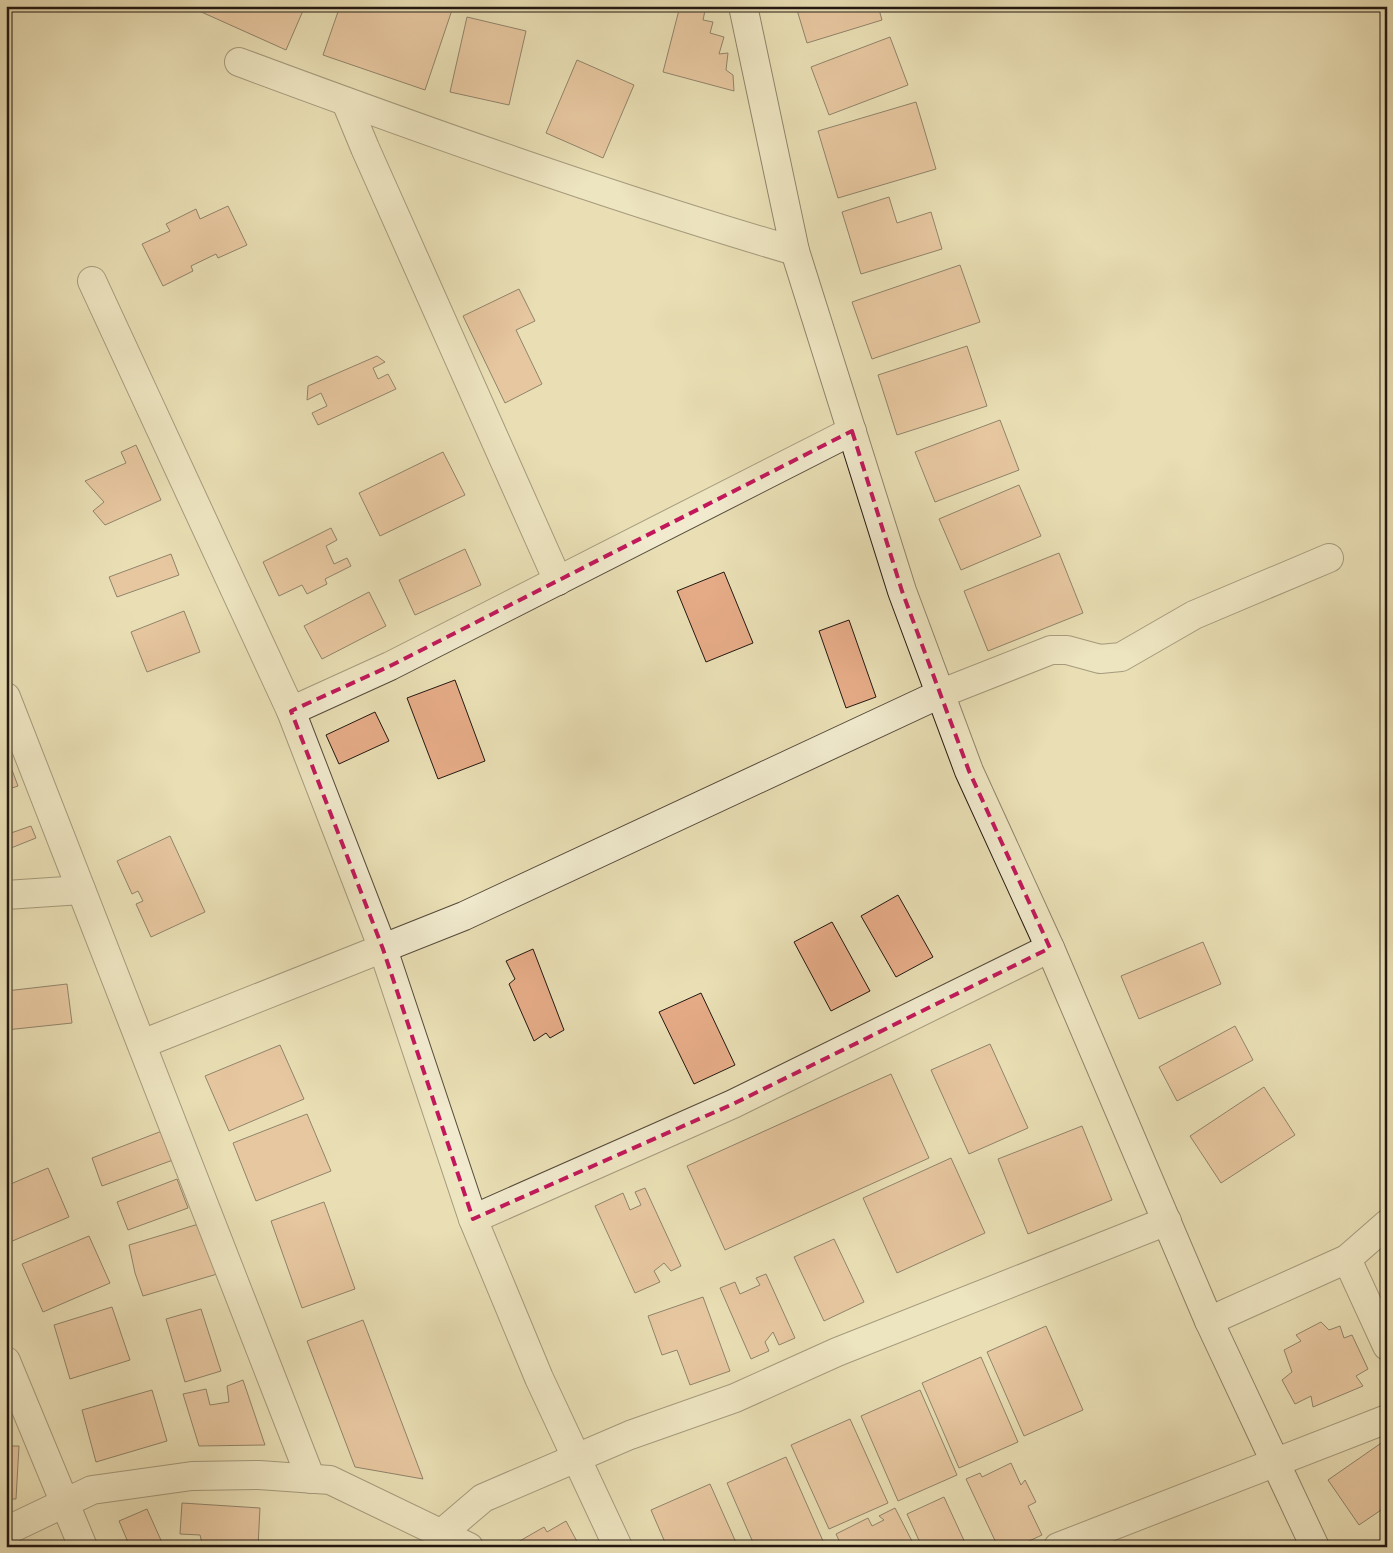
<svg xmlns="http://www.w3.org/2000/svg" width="1393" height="1553" font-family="'EB Garamond',serif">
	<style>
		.building { fill: #e5ab87; stroke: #231811 }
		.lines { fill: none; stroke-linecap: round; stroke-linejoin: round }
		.street-casing { stroke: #544a3a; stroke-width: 30 }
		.secondary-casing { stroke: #231811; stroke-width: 30 }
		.street { stroke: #f1eace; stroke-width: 28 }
		.secondary { stroke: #f1eace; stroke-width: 28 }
		.marked { fill: none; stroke: #c2185b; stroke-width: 4; stroke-dasharray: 10 6; stroke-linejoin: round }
	</style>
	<rect width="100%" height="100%" fill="#e9deb4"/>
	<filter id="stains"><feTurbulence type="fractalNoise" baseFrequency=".004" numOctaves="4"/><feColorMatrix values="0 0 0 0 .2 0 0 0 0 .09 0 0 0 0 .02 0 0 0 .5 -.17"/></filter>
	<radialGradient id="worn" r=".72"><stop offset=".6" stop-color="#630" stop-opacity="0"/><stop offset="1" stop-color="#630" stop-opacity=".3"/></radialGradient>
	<g class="building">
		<polygon points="188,6 305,6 286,50"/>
		<polygon points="340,6 442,6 452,10 425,90 323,55"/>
		<polygon points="680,6 706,6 703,20 713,22 710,33 724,37 719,54 728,53 726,70 733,75 734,91 663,72"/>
		<polygon points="810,6 878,6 882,20 807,43 797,10"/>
		<polygon points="467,17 526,31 509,105 450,92"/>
		<polygon points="890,37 908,85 829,115 811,67"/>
		<polygon points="577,60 634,85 603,158 546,133"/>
		<polygon points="916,102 936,169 838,198 818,131"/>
		<polygon points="889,197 897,223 931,212 942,249 861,274 842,212"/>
		<polygon points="228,206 247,245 218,258 216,254 191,266 193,271 163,286 142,244 170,231 166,224 196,209 200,219"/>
		<polygon points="960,265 980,322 872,359 852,302"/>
		<polygon points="519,289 535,321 516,330 542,384 505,403 463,316"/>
		<polygon points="967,346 987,406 897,435 878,375"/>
		<polygon points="377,356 385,362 373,368 378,379 388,374 396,389 318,425 312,413 327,406 321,393 307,400 308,386"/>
		<polygon points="1000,420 1019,470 935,502 915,452"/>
		<polygon points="136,445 161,500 105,525 93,511 104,502 85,481 126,463 121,452"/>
		<polygon points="443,452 465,495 380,536 359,493"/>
		<polygon points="1019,485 1041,536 961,570 939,519"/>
		<polygon points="331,528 337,540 326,546 334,564 347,558 351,566 325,579 327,584 307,594 302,585 279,596 263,562"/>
		<polygon points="465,549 481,585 415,615 399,580"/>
		<polygon points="1059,553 1083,613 988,651 964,591"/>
		<polygon points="171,554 179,575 117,597 109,577"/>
		<polygon points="724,572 753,643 706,662 677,591"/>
		<polygon points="369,592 386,626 322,659 304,626"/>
		<polygon points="184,611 200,652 147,672 131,632"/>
		<polygon points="849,620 876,697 846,708 819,631"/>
		<polygon points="455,680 485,761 438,779 407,698"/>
		<polygon points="375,712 389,741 339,764 326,735"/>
		<polygon points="12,770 18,786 6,790 6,772"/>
		<polygon points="31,826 36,838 6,850 6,831 8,834"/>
		<polygon points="170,836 205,912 151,937 136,904 143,901 138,891 132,894 117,861"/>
		<polygon points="6,852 12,866 6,868"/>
		<polygon points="898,895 933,957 896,977 861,916"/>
		<polygon points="832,922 870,991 831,1011 794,942"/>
		<polygon points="1203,942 1221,984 1139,1019 1121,976"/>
		<polygon points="533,949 564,1030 550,1038 546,1033 534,1041 509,984 515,979 506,961"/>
		<polygon points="67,984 72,1023 6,1030 6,991"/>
		<polygon points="701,993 735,1065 694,1084 659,1012"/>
		<polygon points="1235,1026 1253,1060 1177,1101 1159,1067"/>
		<polygon points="990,1044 1028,1128 969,1154 931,1070"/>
		<polygon points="280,1045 304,1099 229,1131 205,1076"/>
		<polygon points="891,1074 929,1158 725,1250 687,1166"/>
		<polygon points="1264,1087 1295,1135 1221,1183 1190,1136"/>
		<polygon points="307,1114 331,1171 256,1201 233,1143"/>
		<polygon points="1082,1126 1112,1200 1028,1234 998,1159"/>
		<polygon points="162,1131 173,1160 102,1186 92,1158"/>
		<polygon points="951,1158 985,1233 897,1273 863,1198"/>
		<polygon points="48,1168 69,1217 10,1242 6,1233 6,1186"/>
		<polygon points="177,1179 188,1208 128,1230 117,1202"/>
		<polygon points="645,1188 681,1266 671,1271 664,1263 654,1271 660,1282 635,1293 595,1206 623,1193 630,1210 641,1205 635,1192"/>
		<polygon points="324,1202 355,1289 302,1308 271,1221"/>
		<polygon points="202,1223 224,1272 143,1296 135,1273 129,1245"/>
		<polygon points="89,1236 110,1283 43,1312 22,1264"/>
		<polygon points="834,1239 864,1302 824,1321 794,1257"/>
		<polygon points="766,1274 795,1338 779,1345 773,1332 765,1342 769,1351 751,1359 720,1288 735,1282 740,1294 760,1285 756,1278"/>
		<polygon points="703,1297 730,1371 690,1385 677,1350 662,1355 648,1316"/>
		<polygon points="112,1307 130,1360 70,1379 54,1325"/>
		<polygon points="201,1309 221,1371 185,1382 166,1319"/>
		<polygon points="363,1320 423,1479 355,1467 307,1341"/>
		<polygon points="1321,1322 1329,1330 1340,1326 1344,1338 1352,1335 1368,1369 1356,1376 1363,1386 1313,1407 1311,1396 1295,1404 1282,1380 1292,1372 1284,1350 1301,1341 1296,1335"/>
		<polygon points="1046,1326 1083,1410 1024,1436 987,1352"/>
		<polygon points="981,1357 1018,1442 959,1468 922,1383"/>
		<polygon points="243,1380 265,1445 199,1446 183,1394 206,1389 210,1405 229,1402 227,1386"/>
		<polygon points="152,1390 167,1441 96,1462 82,1410"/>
		<polygon points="920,1390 957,1475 898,1501 861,1416"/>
		<polygon points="850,1419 888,1503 829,1529 791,1445"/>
		<polygon points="1387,1439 1387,1506 1359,1525 1328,1480"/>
		<polygon points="6,1446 19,1446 16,1499 6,1499"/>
		<polygon points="786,1457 823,1541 810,1547 755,1547 727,1483"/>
		<polygon points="1011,1463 1021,1485 1025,1480 1036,1502 1028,1506 1042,1535 1016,1547 998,1547 966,1479 980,1473 982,1477"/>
		<polygon points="710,1484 738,1547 667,1547 651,1510"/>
		<polygon points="944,1497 967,1547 922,1547 907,1514"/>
		<polygon points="182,1503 260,1508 258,1547 203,1547 200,1535 180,1534"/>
		<polygon points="895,1508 915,1547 842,1547 836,1534 868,1518 872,1526 884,1520 879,1516"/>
		<polygon points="147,1509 164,1547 130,1547 119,1521"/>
		<polygon points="566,1521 580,1547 521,1547 518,1542 544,1527 547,1532"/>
	</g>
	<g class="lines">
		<defs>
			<g id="street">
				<path d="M239,62c183,68 368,134 556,189"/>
				<polyline points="346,102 365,148 558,581"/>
				<polyline points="92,281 291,711 383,949 473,1219 539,1378 618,1547"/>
				<polyline points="6,697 311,1479"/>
				<polyline points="291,711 390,666 852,431"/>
				<polyline points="6,895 81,890"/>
				<polyline points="142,1044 464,916 942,693 1051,650 1067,650 1100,659 1121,657 1194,615 1329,558"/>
				<polyline points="473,1219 733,1104 1050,948"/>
				<polyline points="1347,1259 1387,1346"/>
				<polyline points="1209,1321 1347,1259 1387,1224"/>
				<polyline points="6,1361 83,1547"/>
				<polyline points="6,1531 92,1490 192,1476 259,1475 330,1480 469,1547"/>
				<polyline points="442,1533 483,1498 630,1435 735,1398 837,1352 1167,1221"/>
				<polyline points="1058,1547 1387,1419"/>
			</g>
			<polyline id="secondary" points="743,6 795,251 902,591 969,771 1050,948 1209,1321 1315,1547"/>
		</defs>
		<use href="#street" class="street-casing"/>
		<use href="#secondary" class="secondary-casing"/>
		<use href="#street" class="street"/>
		<use href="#secondary" class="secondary"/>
	</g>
	<path d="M0 0H1393V1553H0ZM852,431l50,160 67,180 81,177 -317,156 -260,115 -90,-270 -92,-238 99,-45z" fill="#e9deb4" fill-opacity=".55" fill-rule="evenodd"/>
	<path class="marked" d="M852,431l50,160 67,180 81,177 -317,156 -260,115 -90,-270 -92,-238 99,-45z"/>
	<rect width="1393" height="1553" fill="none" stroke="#e9deb4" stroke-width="25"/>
	<rect x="8" y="8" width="1378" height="1538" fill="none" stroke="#231811" stroke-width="2.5"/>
	<rect x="12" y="12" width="1368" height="1528" fill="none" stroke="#231811"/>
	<rect width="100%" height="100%" filter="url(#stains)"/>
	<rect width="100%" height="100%" fill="url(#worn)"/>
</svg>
